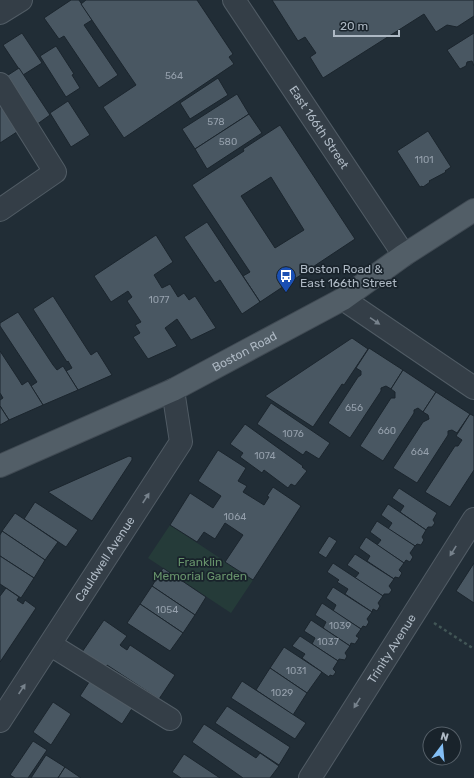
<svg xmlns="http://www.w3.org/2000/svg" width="474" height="778" font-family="Rubik,sans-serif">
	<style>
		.green { fill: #253b39 }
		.building { fill: #495762; stroke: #1b252d; fill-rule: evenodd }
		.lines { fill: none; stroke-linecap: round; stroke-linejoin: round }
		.minor-casing { stroke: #515c65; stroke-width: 24 }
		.major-casing { stroke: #404a53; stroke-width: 24 }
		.path { stroke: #425656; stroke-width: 2.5; stroke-dasharray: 3 3; stroke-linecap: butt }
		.minor { stroke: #343e47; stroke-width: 22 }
		.major { stroke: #525e67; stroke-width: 22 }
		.oneway { fill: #77828c }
		.labels { text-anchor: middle; stroke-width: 3.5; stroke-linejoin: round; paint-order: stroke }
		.number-label { font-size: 10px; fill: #95a0ac }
		.street-label { font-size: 12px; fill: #aeb9c4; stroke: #19232b }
		.poi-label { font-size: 12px; fill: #aeb9c4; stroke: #19232b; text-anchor: start }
		.park-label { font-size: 12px; fill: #67936b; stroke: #19232b }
	</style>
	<rect width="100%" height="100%" fill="#212d36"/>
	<polygon class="green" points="170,525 253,580 231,613 148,558"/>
	<g class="building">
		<polygon points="71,0 79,0 92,20 84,25 118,75 99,88 64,36 59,39 44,18"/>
		<polygon points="86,0 197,0 233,54 229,57 234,64 124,138 103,107 136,85 81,4"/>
		<polygon points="272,0 474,0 474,16 457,27 447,25 436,32 424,14 323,78 310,57 316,53 305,37 298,41"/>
		<polygon points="22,33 42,63 23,75 3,45"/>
		<polygon points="474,33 474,66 472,61 467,62 466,66 460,69 447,50"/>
		<polygon points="56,46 74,74 72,75 80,88 66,97 40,56"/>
		<polygon points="19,68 50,115 36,125 5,77"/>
		<polygon points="218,78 228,95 190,119 180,103"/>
		<polygon points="0,93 23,128 0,143"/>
		<polygon points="237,94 249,114 195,149 182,129"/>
		<polygon points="68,101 90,135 71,147 50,113"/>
		<polygon points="249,114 262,133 207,169 195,149"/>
		<path d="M280,125l75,114 -95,63 -17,-26 7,-4 -58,-87 52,-34 -1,-2zM271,177l33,53 -29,18 -34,-52z"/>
		<polygon points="428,131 451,167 445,171 446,172 429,181 430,182 423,187 422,186 420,187 397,151"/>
		<polygon points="207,222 260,302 242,314 220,280 215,283 184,237"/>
		<polygon points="156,235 173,262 154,275 162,288 170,284 178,297 184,293 189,300 195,296 216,328 191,340 177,319 165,328 177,346 148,359 133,337 140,333 135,325 141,322 127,301 132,297 128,291 111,302 94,276"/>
		<polygon points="53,296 87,349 91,355 97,351 112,375 78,390 66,371 72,368 68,361 67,362 33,309"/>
		<polygon points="18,312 53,365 57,370 63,366 78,390 43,405 31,386 37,382 0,326 0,323"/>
		<polygon points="352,338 368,349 344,385 342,384 313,427 265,396"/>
		<polygon points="369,348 403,370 391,389 386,386 381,388 381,391 350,438 328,423 358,377 361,375 361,371 356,368"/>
		<polygon points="0,351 19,380 22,385 28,381 43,405 9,420 0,406 0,400 3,398 0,393"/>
		<polygon points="403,370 436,392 423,412 418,408 414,410 414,413 383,461 360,446 391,398 395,398 395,392 391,389"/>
		<polygon points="436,392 470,414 457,433 452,430 448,431 448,435 417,483 393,468 423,422 429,419 428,415 423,412"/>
		<polygon points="271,403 330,443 319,459 306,451 303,455 257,424"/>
		<polygon points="0,406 9,420 0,425"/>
		<polygon points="470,414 474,416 474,470 450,507 425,492 455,446 458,446 462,440 456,436"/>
		<polygon points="245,424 303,466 302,467 307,471 295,486 291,484 288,488 264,470 262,473 240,457 243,453 230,444"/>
		<polygon points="218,450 246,468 238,481 247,486 243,492 264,505 269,497 267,496 273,487 301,506 253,580 225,562 243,535 225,523 215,539 204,532 197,542 170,525 190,493 213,508 221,496 198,481"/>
		<polygon points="129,456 132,457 132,460 92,521 48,492"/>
		<polygon points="399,488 437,513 433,520 435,523 432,527 428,527 426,530 400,512 404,506 392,498"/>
		<polygon points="35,502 78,530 66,547 24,519"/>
		<polygon points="388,504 426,530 422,537 424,540 421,545 417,544 415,546 388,529 392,523 381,515"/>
		<polygon points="15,513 58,542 45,560 2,531"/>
		<polygon points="377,521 415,546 410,553 413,557 410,562 406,560 404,563 377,545 381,540 370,532"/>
		<polygon points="2,531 45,560 34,578 0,556 0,535"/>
		<polygon points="329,536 337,541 326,558 318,553"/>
		<polygon points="366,537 404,563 399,570 402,573 399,578 395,577 394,579 367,561 370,556 359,548"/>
		<polygon points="355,554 394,579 389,586 392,590 389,594 384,594 383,596 355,578 359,573 347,565"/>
		<polygon points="0,556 34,578 21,598 0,584"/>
		<polygon points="333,563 383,596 378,603 380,606 377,611 373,609 372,612 345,594 348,589 337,582 339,580 327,572"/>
		<polygon points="474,563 474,603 456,591"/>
		<polygon points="163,568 206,597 195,615 152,586"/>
		<polygon points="152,586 195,615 183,633 140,604"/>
		<polygon points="333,587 372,612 367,619 369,622 366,627 363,626 361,629 333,611 336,605 326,598"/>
		<polygon points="6,588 19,597 17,600 23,604 25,600 36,608 0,662 0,596"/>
		<polygon points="322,603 361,629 356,636 359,638 355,644 351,643 350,646 323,628 326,622 315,615"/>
		<polygon points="140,604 183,633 170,651 127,623"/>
		<polygon points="104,620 127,636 120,645 121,646 127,650 130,645 175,675 159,699 107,665 102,671 80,655"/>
		<polygon points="311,620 350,646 345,653 347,656 345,660 339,659 338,661 312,644 315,638 304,631"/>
		<polygon points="300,636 338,661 333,669 336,672 333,676 330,675 329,677 302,658 305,654 292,646"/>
		<polygon points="284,647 322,672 307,693 270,668"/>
		<polygon points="270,668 307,693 293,715 256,690"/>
		<polygon points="91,679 133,707 122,724 80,696"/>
		<polygon points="242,681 306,723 295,739 231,698"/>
		<polygon points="53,702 71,714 51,745 33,732"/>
		<polygon points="227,706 290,747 279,765 215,723"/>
		<polygon points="204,724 256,758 260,753 279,766 270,778 243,778 192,742"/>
		<polygon points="33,741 47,750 28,778 15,778 10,775"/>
		<polygon points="184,754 220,778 181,778 172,772"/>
		<polygon points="46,755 65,767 58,778 31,778"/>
		<polygon points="65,767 81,778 58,778"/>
	</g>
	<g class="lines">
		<defs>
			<g id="minor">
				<path id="s1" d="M234,0l170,255"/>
				<polyline points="0,13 21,0"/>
				<polyline points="0,84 55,172 0,210"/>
				<polyline points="343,299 474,388"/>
				<polyline points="51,645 170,719"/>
				<path id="s2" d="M0,721l181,-279 -8,-52"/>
				<path id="s3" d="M310,778l164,-259"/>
			</g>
			<g id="major">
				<path id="s4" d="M0,466l173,-76 170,-91 61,-44 70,-45"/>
			</g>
		</defs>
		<use href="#minor" class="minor-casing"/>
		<use href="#major" class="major-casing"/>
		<polyline class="path" points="434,623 474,649"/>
		<use href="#minor" class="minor"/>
		<use href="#major" class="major"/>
	</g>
	<defs><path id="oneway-solid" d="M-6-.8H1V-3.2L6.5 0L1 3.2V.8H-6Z"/></defs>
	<g class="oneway">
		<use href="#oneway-solid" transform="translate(375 321) rotate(34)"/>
		<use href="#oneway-solid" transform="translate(146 498) rotate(-57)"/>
		<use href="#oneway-solid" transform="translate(453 551) rotate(122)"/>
		<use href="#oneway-solid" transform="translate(22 689) rotate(-56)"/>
		<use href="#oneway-solid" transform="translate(357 703) rotate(122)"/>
	</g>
	<defs>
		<symbol id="bus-pin" viewBox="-11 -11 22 30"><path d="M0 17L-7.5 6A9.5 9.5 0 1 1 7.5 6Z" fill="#1a4fb4" stroke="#19232b"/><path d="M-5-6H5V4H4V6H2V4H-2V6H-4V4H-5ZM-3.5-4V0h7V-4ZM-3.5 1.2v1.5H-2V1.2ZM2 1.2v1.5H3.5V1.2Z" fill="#fff"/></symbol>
	</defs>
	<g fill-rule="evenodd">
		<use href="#bus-pin" x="275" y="265" width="22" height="30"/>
	</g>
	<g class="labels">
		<g class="number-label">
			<text x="174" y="79">564</text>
			<text x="216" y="125">578</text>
			<text x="228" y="145">580</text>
			<text x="424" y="163">1101</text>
			<text x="159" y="303">1077</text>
			<text x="354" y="411">656</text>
			<text x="387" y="434">660</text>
			<text x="293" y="437">1076</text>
			<text x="420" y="455">664</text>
			<text x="265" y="459">1074</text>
			<text x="235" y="520">1064</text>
			<text x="167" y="613">1054</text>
			<text x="340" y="629">1039</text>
			<text x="328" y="645">1037</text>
			<text x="296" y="674">1031</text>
			<text x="282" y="696">1029</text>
		</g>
		<g class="street-label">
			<text dy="4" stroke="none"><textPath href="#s1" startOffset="153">East 166th Street</textPath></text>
			<text dy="4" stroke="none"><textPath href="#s4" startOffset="270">Boston Road</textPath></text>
			<text dy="4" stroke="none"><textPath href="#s2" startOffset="193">Cauldwell Avenue</textPath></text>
			<text dy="4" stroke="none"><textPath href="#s3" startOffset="153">Trinity Avenue</textPath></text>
		</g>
		<g class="poi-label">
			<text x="300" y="273">Boston Road &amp;<tspan x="300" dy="14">East 166th Street</tspan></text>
		</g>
		<g class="park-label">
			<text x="200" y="566">Franklin<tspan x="200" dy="14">Memorial Garden</tspan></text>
		</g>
	</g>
	<g transform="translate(442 746) rotate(16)"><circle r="19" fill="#19232b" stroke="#555f68"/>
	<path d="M0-3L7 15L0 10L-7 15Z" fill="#83bef4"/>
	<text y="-6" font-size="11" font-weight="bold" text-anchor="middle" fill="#aeb9c4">N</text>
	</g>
	<path d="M334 30v6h65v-6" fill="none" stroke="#aeb9c4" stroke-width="2"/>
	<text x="340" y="30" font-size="12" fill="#aeb9c4" stroke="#19232b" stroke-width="3" paint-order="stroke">20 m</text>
</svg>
